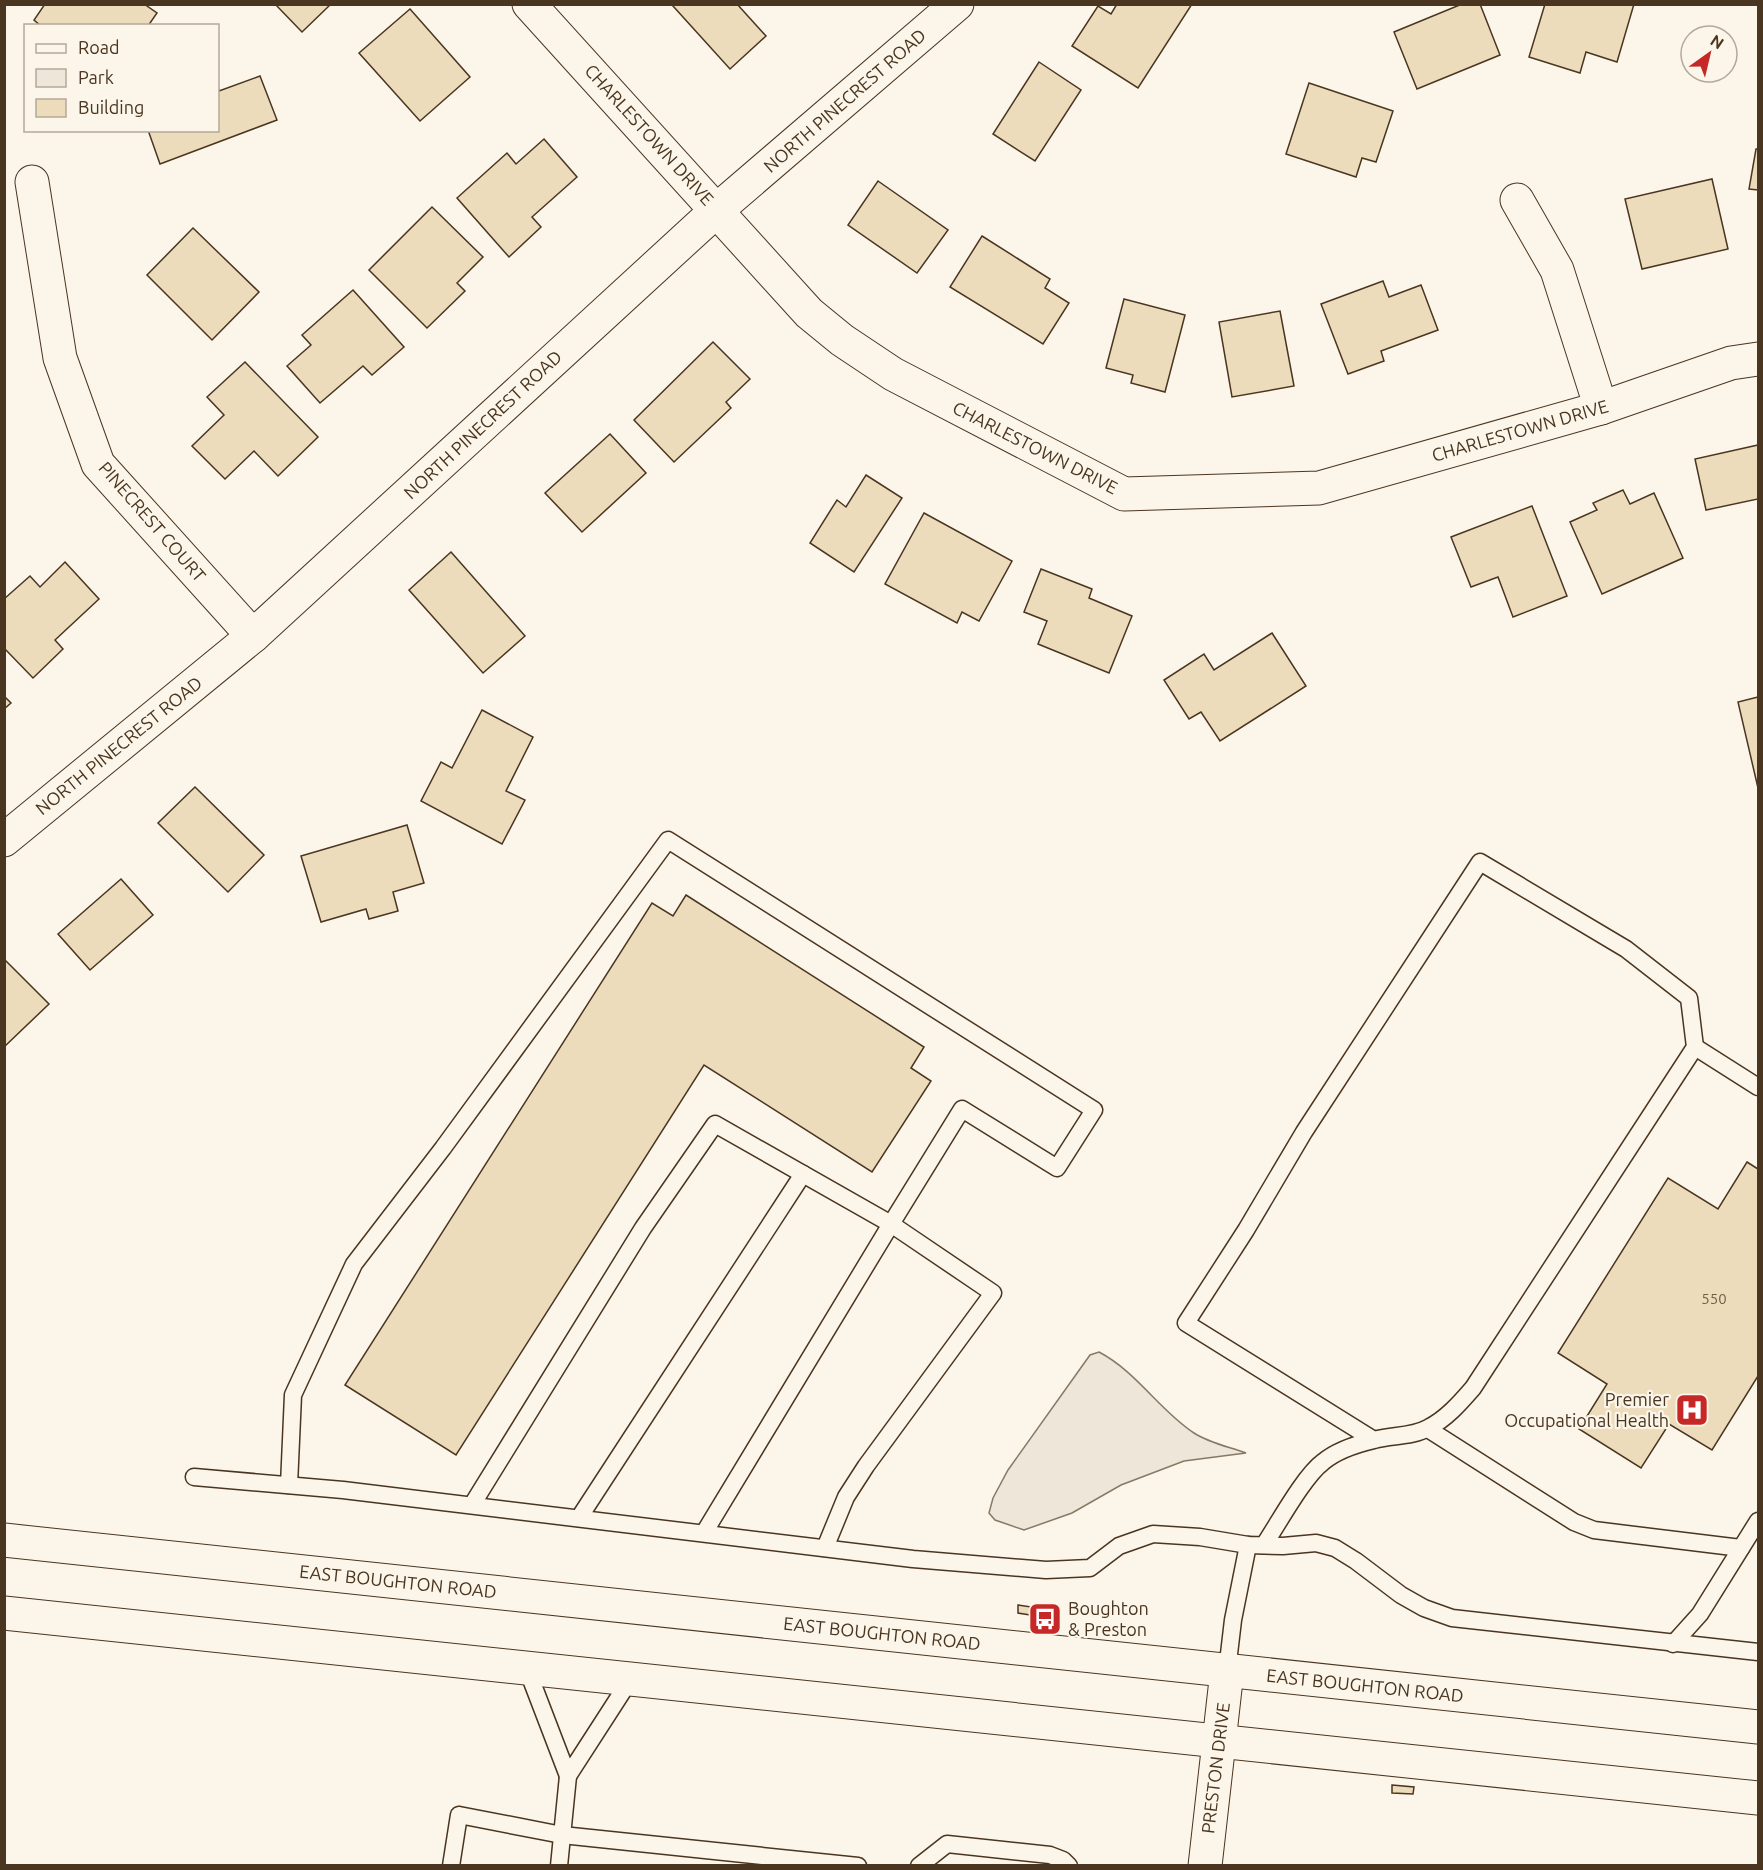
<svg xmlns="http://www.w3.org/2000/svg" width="1763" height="1870" font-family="Ubuntu,sans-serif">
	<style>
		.green { fill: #ede6d9; stroke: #887966; stroke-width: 1.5 }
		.building { fill: #ecdcbc; stroke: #4a3520; stroke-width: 1.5 }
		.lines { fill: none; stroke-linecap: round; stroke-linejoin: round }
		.service-casing { stroke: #4a3520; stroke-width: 19 }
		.minor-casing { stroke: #4a3520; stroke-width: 35 }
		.secondary-casing { stroke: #4a3520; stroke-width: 35 }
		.service { stroke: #fbf6e9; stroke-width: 16 }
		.minor { stroke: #fbf6e9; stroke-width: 33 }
		.secondary { stroke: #fbf6e9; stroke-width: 33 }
		.labels { text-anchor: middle; stroke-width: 4.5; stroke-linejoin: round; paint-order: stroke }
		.number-label { font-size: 15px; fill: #725f47 }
		.street-label { font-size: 18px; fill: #4a3520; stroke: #fbf6e9 }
		.poi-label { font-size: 18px; fill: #4a3520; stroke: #fbf6e9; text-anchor: end }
	</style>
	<rect width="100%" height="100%" fill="#fbf6e9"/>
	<path class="green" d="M1099,1352c38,20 60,58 95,81 15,10 36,14 52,20l-62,8 -63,24 -49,28 -48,17 -29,-10 -6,-7 4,-15 15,-28 82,-115z"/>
	<g class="building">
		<polygon points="45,4 144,4 157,13 148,26 41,26 34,20"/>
		<polygon points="275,4 331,4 302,32"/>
		<polygon points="675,4 737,4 766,36 730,69 673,6"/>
		<polygon points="1117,4 1192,4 1138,88 1072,46 1098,6 1111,14"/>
		<polygon points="1462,4 1480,4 1500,55 1417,89 1394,32"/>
		<polygon points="1545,4 1634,4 1617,62 1586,52 1580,73 1529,57"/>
		<polygon points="410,9 470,77 420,121 359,53"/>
		<polygon points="1039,62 1081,90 1035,161 993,134"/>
		<polygon points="260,76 277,120 160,164 148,130 218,130 218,87 219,91"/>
		<polygon points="1309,83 1393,111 1376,162 1362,158 1356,177 1286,154"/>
		<polygon points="544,139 577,177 532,217 541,227 509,257 457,198 507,153 516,164"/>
		<polygon points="1756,149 1758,149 1758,190 1749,189"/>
		<polygon points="1712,179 1728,249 1642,269 1625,199"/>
		<polygon points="878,181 948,230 917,273 848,225"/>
		<polygon points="432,207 483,257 457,283 465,291 427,328 369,270"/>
		<polygon points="193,228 259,292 212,340 147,275"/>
		<polygon points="982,236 1050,279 1045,288 1069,303 1043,344 950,287"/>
		<polygon points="1383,281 1389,297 1421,285 1438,330 1381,351 1384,361 1348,374 1321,304"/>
		<polygon points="353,290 404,347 372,375 363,366 320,403 287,366 311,345 302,335"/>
		<polygon points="1124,299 1185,315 1165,392 1131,383 1133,375 1106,368"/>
		<polygon points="1280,311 1294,386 1232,397 1219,322"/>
		<polygon points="713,342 750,379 726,402 731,408 674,462 634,420"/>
		<polygon points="245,362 318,437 278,476 254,451 225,479 192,446 224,415 207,397"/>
		<polygon points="610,434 646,473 582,532 545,493"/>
		<polygon points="1758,445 1758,499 1706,510 1695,459"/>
		<polygon points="866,475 902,498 854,572 810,543 837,500 846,507"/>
		<polygon points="1623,490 1630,504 1654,493 1683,558 1602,594 1570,522 1597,510 1593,503"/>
		<polygon points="1532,506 1567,596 1513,617 1498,577 1471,587 1451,537"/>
		<polygon points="924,513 1012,561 979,621 962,612 957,623 885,584"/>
		<polygon points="451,552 525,636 483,673 409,590"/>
		<polygon points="65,562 99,599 55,640 63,649 33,678 4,648 4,599 30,576 40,587"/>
		<polygon points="1041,569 1092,589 1089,598 1132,616 1109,673 1038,644 1047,621 1024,612"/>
		<polygon points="1272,633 1306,686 1220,741 1201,712 1189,719 1164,680 1204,654 1214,670"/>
		<polygon points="4,696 11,703 4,709"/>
		<polygon points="1758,697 1758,788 1738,702"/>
		<polygon points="482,710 533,737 506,791 525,800 502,844 421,801 441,762 452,768"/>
		<polygon points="195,787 264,855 228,892 158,823"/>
		<polygon points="407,825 424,883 393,892 398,911 369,919 366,909 321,922 301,856"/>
		<polygon points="121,879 153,915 90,970 58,934"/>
		<polygon points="686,895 924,1047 911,1068 931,1081 872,1172 704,1065 456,1455 345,1385 652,903 673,916"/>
		<polygon points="4,959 49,1004 4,1047"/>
		<polygon points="1747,1162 1758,1169 1758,1376 1712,1450 1669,1424 1641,1468 1579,1429 1607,1384 1558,1353 1668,1178 1718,1209"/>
		<polygon points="1018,1605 1038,1608 1036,1616 1018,1613"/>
		<polygon points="1392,1785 1414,1787 1413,1794 1392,1793"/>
	</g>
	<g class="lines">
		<defs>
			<g id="service">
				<polyline points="1695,1047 1758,1087"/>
				<polyline points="1428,1429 1574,1522 1594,1530 1741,1548"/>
				<polyline points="194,1477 343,1490 913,1559 1046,1570 1090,1568 1119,1546 1153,1534 1200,1537 1248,1545 1283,1546 1316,1543 1335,1548 1356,1561 1401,1595 1424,1608 1452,1618 1758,1652"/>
				<polyline points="289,1485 293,1395 354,1264 443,1148 668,840 1094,1110 1057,1168 962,1109 891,1224 993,1293 866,1466 846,1497 825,1548"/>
				<polyline points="472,1505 643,1228 715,1124 891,1224 704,1533"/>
				<polyline points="579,1518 803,1174"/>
				<path d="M1264,1545c14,-21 40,-69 59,-83 13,-11 34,-18 51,-22 17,-5 38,-3 54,-12 18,-9 32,-25 45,-40l222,-341 -6,-49 -63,-49 -146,-87 -176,270 -58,98 -60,93 188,117"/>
				<polyline points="1673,1644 1700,1614 1758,1521"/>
				<polyline points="527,1669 568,1776 630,1680"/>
				<polyline points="1227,1671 1233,1620 1248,1545"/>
				<polyline points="451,1866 459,1815 562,1835 858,1866"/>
				<polyline points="559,1866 568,1776"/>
				<polyline points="919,1866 947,1844 1050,1855 1063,1860 1069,1866"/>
			</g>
			<g id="minor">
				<polyline points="529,4 809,313 842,340 893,374 1124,494 1319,488 1601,408 1731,363 1758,359"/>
				<polyline points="32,182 60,358 98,464 253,636"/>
				<polyline points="1517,200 1557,270 1601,408"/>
				<polyline points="4,840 253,636 717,210 957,4"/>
				<polyline points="1205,1866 1227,1671"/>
			</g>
			<g id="secondary">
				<polyline points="4,1540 1758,1727"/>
				<polyline points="4,1613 1758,1798"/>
			</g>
		</defs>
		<use href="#service" class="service-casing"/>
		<use href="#minor" class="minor-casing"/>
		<use href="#secondary" class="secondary-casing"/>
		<use href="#service" class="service"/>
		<use href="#minor" class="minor"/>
		<use href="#secondary" class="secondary"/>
	</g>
	<defs>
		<symbol id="hospital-square" viewBox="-11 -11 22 22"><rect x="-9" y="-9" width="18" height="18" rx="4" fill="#c62828" stroke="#fbf6e9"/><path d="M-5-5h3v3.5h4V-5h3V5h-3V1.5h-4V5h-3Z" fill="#fff"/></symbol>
		<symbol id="bus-square" viewBox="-11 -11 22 22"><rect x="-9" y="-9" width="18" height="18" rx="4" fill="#c62828" stroke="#fbf6e9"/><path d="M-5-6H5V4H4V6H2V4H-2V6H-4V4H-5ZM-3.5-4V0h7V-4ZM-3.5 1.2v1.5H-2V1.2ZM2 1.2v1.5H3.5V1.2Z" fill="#fff"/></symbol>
	</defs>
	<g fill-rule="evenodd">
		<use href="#hospital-square" x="1673" y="1391" width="38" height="38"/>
		<use href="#bus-square" x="1026" y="1600" width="38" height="38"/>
	</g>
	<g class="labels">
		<g class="number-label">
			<text x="1714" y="1304">550</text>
		</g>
		<g class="street-label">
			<text transform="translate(845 101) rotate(-41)" y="6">NORTH PINECREST ROAD</text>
			<text transform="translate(649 135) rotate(48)" y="6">CHARLESTOWN DRIVE</text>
			<text transform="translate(483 425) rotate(-43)" y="6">NORTH PINECREST ROAD</text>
			<text transform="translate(1520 431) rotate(-16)" y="6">CHARLESTOWN DRIVE</text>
			<text transform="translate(1035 448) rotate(27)" y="6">CHARLESTOWN DRIVE</text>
			<text transform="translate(152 522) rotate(49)" y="6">PINECREST COURT</text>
			<text transform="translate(119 746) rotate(-39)" y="6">NORTH PINECREST ROAD</text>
			<text transform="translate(398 1582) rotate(6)" y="6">EAST BOUGHTON ROAD</text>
			<text transform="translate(882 1634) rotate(6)" y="6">EAST BOUGHTON ROAD</text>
			<text transform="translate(1365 1686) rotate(6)" y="6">EAST BOUGHTON ROAD</text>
			<text transform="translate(1216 1768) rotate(-83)" y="6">PRESTON DRIVE</text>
		</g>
		<g class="poi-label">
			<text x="1669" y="1406">Premier<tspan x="1669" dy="21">Occupational Health</tspan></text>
			<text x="1068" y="1615" text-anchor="start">Boughton<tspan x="1068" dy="21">&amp; Preston</tspan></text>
		</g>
	</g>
	<rect width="1763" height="1870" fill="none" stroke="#4a3520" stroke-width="12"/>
	<rect x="24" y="24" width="195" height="108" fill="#fbf6e9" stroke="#b4a999" stroke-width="1.5"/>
	<rect x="36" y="44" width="30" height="9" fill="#fbf6e9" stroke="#b4a999" stroke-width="1.5"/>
	<text x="78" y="54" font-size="18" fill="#4a3520">Road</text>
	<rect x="36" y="69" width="30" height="18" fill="#ede6d9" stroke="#b4a999" stroke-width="1.5"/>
	<text x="78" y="84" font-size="18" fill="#4a3520">Park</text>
	<rect x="36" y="99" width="30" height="18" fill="#ecdcbc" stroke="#b4a999" stroke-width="1.5"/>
	<text x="78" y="114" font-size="18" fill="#4a3520">Building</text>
	<g transform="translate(1709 54) rotate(34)"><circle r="28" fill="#fbf6e9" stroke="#b4a999" stroke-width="1.5"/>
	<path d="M0-4.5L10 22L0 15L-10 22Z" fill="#c62828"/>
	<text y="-9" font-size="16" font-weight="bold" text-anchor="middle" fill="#4a3520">N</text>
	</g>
</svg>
